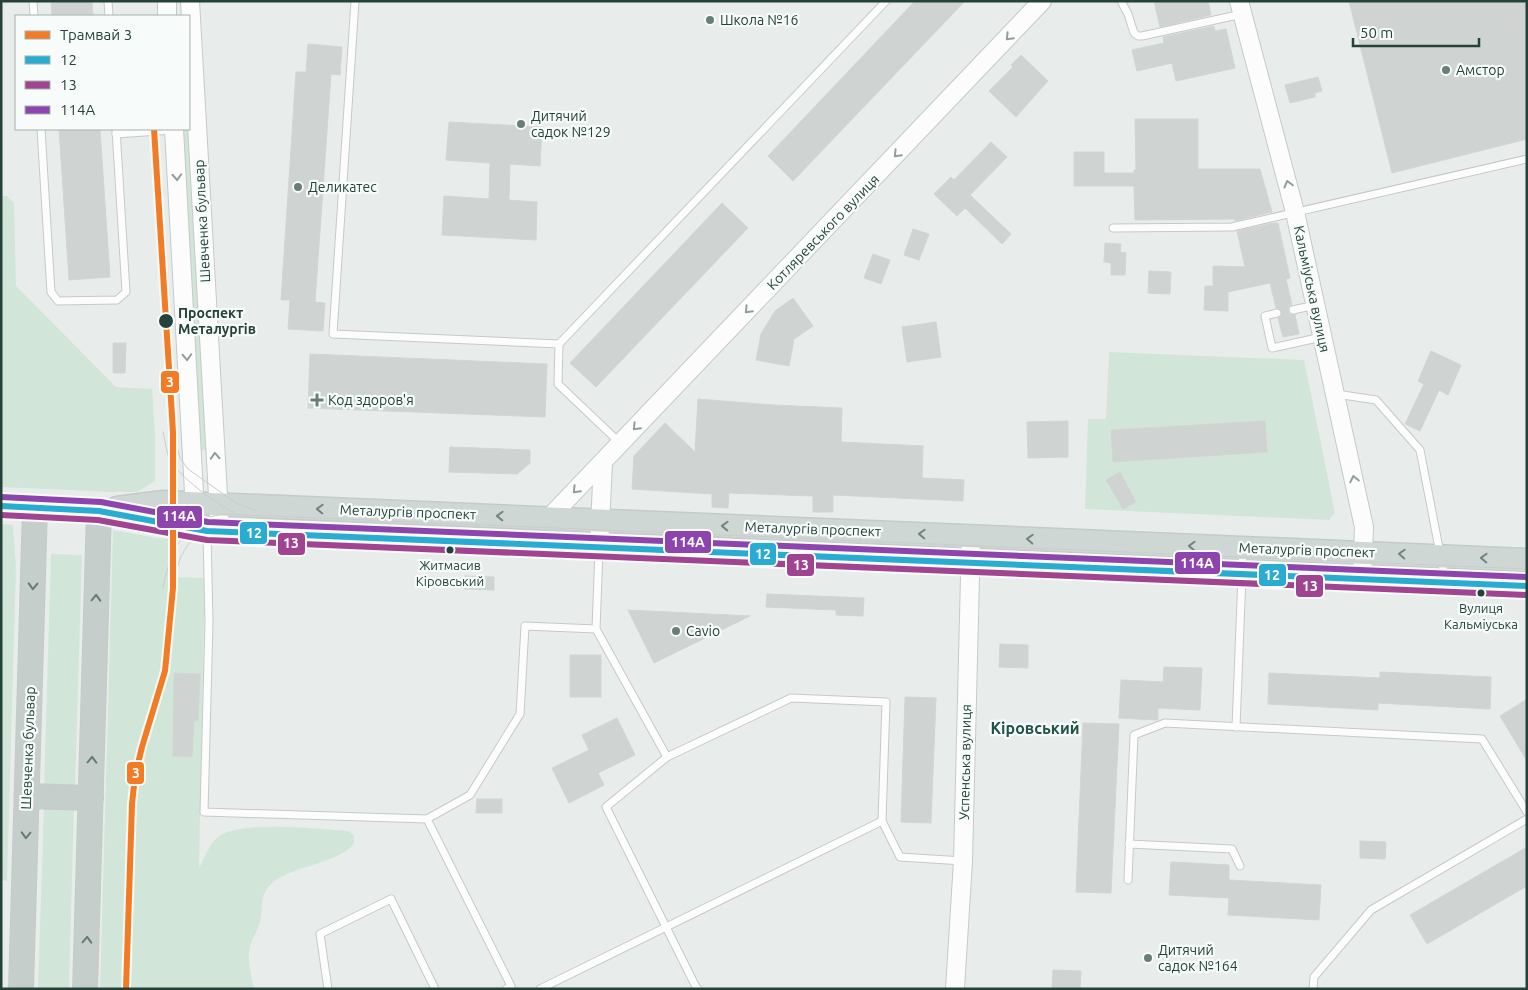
<svg xmlns="http://www.w3.org/2000/svg" width="1528" height="990" font-family="Ubuntu,sans-serif">
	<style>
		.green { fill: #d1e6d8 }
		.building { fill: #cfd4d2; stroke: #d1d6d4 }
		.lines { fill: none; stroke-linecap: round; stroke-linejoin: round }
		.service-casing { stroke: #c5cac8; stroke-width: 9 }
		.tertiary-casing { stroke: #c5cac8; stroke-width: 20 }
		.primary-casing { stroke: #c3ccc9; stroke-width: 25 }
		.trunk-casing { stroke: #c3ccc9; stroke-width: 26 }
		.service { stroke: #fcfcfc; stroke-width: 7 }
		.tertiary { stroke: #fcfcfc; stroke-width: 18 }
		.primary { stroke: #cfd7d5; stroke-width: 22 }
		.trunk { stroke: #c6cecc; stroke-width: 24 }
		.tram { stroke: #c9cdcc; stroke-width: 1 }
		.bus-1-casing { stroke: #f7fbf9; stroke-width: 10 }
		.bus-2-casing { stroke: #f7fbf9; stroke-width: 10 }
		.bus-3-casing { stroke: #f7fbf9; stroke-width: 10 }
		.bus-1 { stroke: #29abd2; stroke-width: 6 }
		.bus-2 { stroke: #a04491; stroke-width: 6 }
		.bus-3 { stroke: #8e44ad; stroke-width: 6 }
		.tram-1-casing { stroke: #f7fbf9; stroke-width: 10 }
		.tram-1 { stroke: #f37b24; stroke-width: 6 }
		.oneway { stroke: #909f9b }
		.oneway2 { stroke: #718580 }
		.oneway3 { stroke: #657a74 }
		.poi-dot { fill: #697e78; stroke: #f7fbf9; stroke-width: 2 }
		.stop-dot { fill: #24423a; stroke: #f7fbf9; stroke-width: 2 }
		.labels { text-anchor: middle; stroke-width: 4.5; stroke-linejoin: round; paint-order: stroke }
		.bus-label { font-size: 13px; fill: #24423a; stroke: #f7fbf9 }
		.poi-label { font-size: 14px; fill: #24423a; stroke: #f7fbf9; text-anchor: start }
		.street-label { font-size: 14px; fill: #24423a; stroke: #f7fbf9 }
		.stop-label { font-size: 14px; font-weight: bold; fill: #24423a; stroke: #f7fbf9; text-anchor: start }
		.quarter-label { font-size: 16px; font-weight: bold; fill: #1f5548; stroke: #f7fbf9 }
		.line-badge { stroke: #f7fbf9; stroke-width: 2 }
		.badge-label { font-size: 14px; text-anchor: middle; font-weight: bold; fill: #fff }
	</style>
	<rect width="100%" height="100%" fill="#e8edeb"/>
	<g class="green">
		<polygon points="181,129 189,129 207,450 199,450"/>
		<polygon points="1,196 7,196 14,203 16,286 116,387 152,389 155,435 155,481 137,492 111,492 1,487"/>
		<polygon points="1109,352 1304,360 1335,513 1329,520 1085,509 1088,419 1106,419"/>
		<polygon points="1,524 13,525 16,567 7,881 1,880"/>
		<path d="M113,530l44,8 19,1 1,38 27,1v37l-5,253c6,-10 10,-25 20,-32 24,-16 100,-7 130,-5l5,5v7c-17,24 -75,22 -89,49 -5,9 -2,20 -5,30 -2,7 -6,14 -9,21 -5,15 0,31 3,46h-154z"/>
		<polygon points="51,554 82,555 75,789 44,788"/>
		<polygon points="44,805 74,806 69,989 38,989"/>
	</g>
	<g class="building">
		<polygon points="51,1 92,1 93,16 52,16"/>
		<polygon points="915,1 965,1 793,181 768,156"/>
		<polygon points="1154,1 1208,1 1211,15 1160,27"/>
		<polygon points="1349,1 1527,1 1527,139 1392,173"/>
		<polygon points="1214,26 1215,31 1226,29 1235,68 1176,81 1172,63 1137,71 1132,50 1164,43 1163,37"/>
		<polygon points="308,44 342,47 340,75 331,74 321,217 315,302 325,303 323,331 288,329 290,300 281,300 296,72 306,72"/>
		<polygon points="1021,55 1048,81 1016,117 989,91 1013,67 1011,65"/>
		<polygon points="1318,77 1322,91 1315,93 1315,97 1290,103 1285,85"/>
		<polygon points="1135,119 1198,119 1198,169 1260,169 1272,212 1235,221 1234,219 1135,220 1134,186 1074,186 1074,152 1104,152 1104,173 1134,173 1134,170 1136,170"/>
		<polygon points="449,122 542,127 540,166 510,164 509,200 537,202 536,240 442,235 444,196 489,199 490,163 446,160"/>
		<polygon points="59,129 100,129 110,277 69,280"/>
		<polygon points="991,142 1007,157 970,195 1011,234 1002,244 965,208 957,216 934,194 951,177 954,180"/>
		<polygon points="722,203 748,228 596,387 570,363"/>
		<polygon points="1274,223 1278,223 1290,278 1286,279 1292,305 1289,306 1288,311 1289,314 1295,315 1299,334 1283,337 1278,318 1281,316 1282,312 1280,309 1276,308 1270,283 1228,292 1228,311 1204,310 1205,286 1213,286 1213,266 1245,267 1237,231"/>
		<polygon points="913,229 929,234 919,260 904,255"/>
		<polygon points="1105,243 1121,244 1120,252 1126,253 1125,275 1111,275 1111,263 1104,262"/>
		<polygon points="873,254 890,260 881,284 864,278"/>
		<polygon points="1149,271 1171,272 1170,294 1148,293"/>
		<polygon points="793,298 813,326 794,339 789,366 756,360 761,334 775,311"/>
		<polygon points="936,322 941,357 907,362 902,327"/>
		<polygon points="113,343 126,343 125,373 113,373"/>
		<polygon points="1431,351 1461,365 1448,395 1439,390 1420,431 1405,424 1424,384 1418,381"/>
		<polygon points="310,354 547,364 545,417 308,408"/>
		<polygon points="698,399 773,405 842,408 841,442 923,446 922,478 964,480 963,501 833,495 833,512 813,512 813,496 729,493 728,508 712,507 712,494 632,489 634,456 665,423 695,452"/>
		<polygon points="1068,421 1068,457 1028,458 1027,422"/>
		<polygon points="1265,421 1267,452 1113,462 1111,430"/>
		<polygon points="450,447 530,450 530,463 517,474 449,472"/>
		<polygon points="1120,472 1136,502 1123,509 1106,480"/>
		<polygon points="465,576 494,577 494,590 464,589"/>
		<polygon points="767,594 864,598 863,616 836,615 836,610 766,607"/>
		<polygon points="628,610 750,616 654,663"/>
		<polygon points="1000,644 1028,645 1028,668 999,667"/>
		<rect x="570" y="655" width="31" height="42"/>
		<polygon points="1164,667 1202,668 1200,710 1158,708 1158,720 1119,718 1121,680 1163,682"/>
		<polygon points="1380,672 1491,677 1490,709 1378,703 1378,710 1268,704 1269,673 1380,678"/>
		<polygon points="174,673 200,674 198,721 194,721 192,757 173,756"/>
		<polygon points="905,697 936,698 931,823 901,822"/>
		<polygon points="1527,699 1527,761 1500,716"/>
		<polygon points="617,718 635,755 598,773 604,785 569,803 552,768 589,750 582,735"/>
		<polygon points="1083,723 1119,724 1111,893 1076,892"/>
		<polygon points="477,799 502,799 502,813 476,813"/>
		<polygon points="1360,841 1386,842 1385,859 1360,858"/>
		<polygon points="1527,847 1527,886 1427,944 1410,915"/>
		<polygon points="1171,862 1229,865 1229,880 1321,885 1319,920 1228,915 1229,898 1169,895"/>
		<polygon points="1053,970 1081,971 1080,989 1052,989"/>
	</g>
	<g class="lines">
		<defs>
			<g id="service">
				<polyline points="33,1 34,16"/>
				<polyline points="108,1 109,16"/>
				<polyline points="355,1 333,334 559,344"/>
				<polyline points="1121,1 1128,14 1134,33 1138,36 1142,36 1242,14"/>
				<polyline points="41,129 51,292 58,301 117,300 126,292 116,129"/>
				<polyline points="116,134 173,130"/>
				<polyline points="1113,228 1232,227 1527,159"/>
				<polyline points="1293,310 1315,305"/>
				<polyline points="1277,313 1265,316 1272,348 1322,337"/>
				<polyline points="1336,394 1376,400 1420,450 1445,579"/>
				<polyline points="620,443 558,384 559,344 886,1"/>
				<polyline points="207,534 209,622 204,812 427,819 470,795 520,714 525,626 596,629"/>
				<polyline points="599,550 596,629 667,757"/>
				<polyline points="1236,727 1243,550"/>
				<polyline points="427,819 511,986 506,989"/>
				<polyline points="1129,844 1232,849 1240,866"/>
				<polyline points="1128,880 1134,735 1165,723 1482,739 1527,812"/>
				<polyline points="328,989 320,934 391,899 435,989"/>
				<polyline points="540,989 882,821"/>
				<polyline points="698,989 696,987 606,807 667,757 791,698 886,702 882,821 900,857 963,861"/>
				<polyline points="1313,989 1314,977 1371,910 1527,819"/>
			</g>
			<g id="tertiary">
				<polyline points="167,1 167,16"/>
				<polyline points="190,1 220,531"/>
				<polyline points="1239,1 1295,212 1364,527 1362,580"/>
				<polyline points="174,129 196,529"/>
				<polyline points="549,518 1042,1"/>
				<polyline points="599,547 603,462"/>
				<polyline points="955,989 963,861 971,536"/>
			</g>
			<g id="primary">
				<polyline points="117,508 163,502 1527,560"/>
				<polyline points="99,511 188,528 207,531 1527,586"/>
			</g>
			<g id="trunk">
				<polyline points="1,506 99,511 85,989"/>
				<polyline points="27,796 91,798"/>
				<polyline points="21,989 35,507"/>
			</g>
		</defs>
		<use href="#service" class="service-casing"/>
		<use href="#tertiary" class="tertiary-casing"/>
		<use href="#primary" class="primary-casing"/>
		<use href="#trunk" class="trunk-casing"/>
		<use href="#service" class="service"/>
		<use href="#tertiary" class="tertiary"/>
		<use href="#primary" class="primary"/>
		<use href="#trunk" class="trunk"/>
		<g class="tram">
			<path d="M163,432c2,8 3,18 6,26 9,18 48,47 66,55"/>
			<polyline points="173,432 180,458 188,469 236,503 257,511"/>
			<path d="M163,588c7,-36 20,-68 60,-74l1304,55"/>
			<path d="M173,588c3,-30 18,-61 51,-65l1303,55"/>
		</g>
		<defs>
			<polyline id="bus-1" points="1,506 99,511 207,531 1527,586"/>
			<polyline id="bus-2" points="1,515 98,520 207,540 1527,595"/>
			<polyline id="bus-3" points="1,497 101,502 208,522 1527,577"/>
		</defs>
		<use href="#bus-1" class="bus-1-casing"/>
		<use href="#bus-2" class="bus-2-casing"/>
		<use href="#bus-3" class="bus-3-casing"/>
		<use href="#bus-1" class="bus-1"/>
		<use href="#bus-2" class="bus-2"/>
		<use href="#bus-3" class="bus-3"/>
		<defs>
			<polyline id="tram-1" points="126,989 132,804 135,776 142,747 165,671 173,588 173,432 154,129"/>
		</defs>
		<use href="#tram-1" class="tram-1-casing"/>
		<use href="#tram-1" class="tram-1"/>
	</g>
	<defs><path id="oneway-chevron" d="M-2-3.5L2.5 0L-2 3.5" fill="none" stroke-width="1.6" stroke-linecap="round" stroke-linejoin="round" transform="scale(1.25)"/></defs>
	<g class="oneway">
		<use href="#oneway-chevron" transform="translate(1009 37) rotate(134)"/>
		<use href="#oneway-chevron" transform="translate(897 154) rotate(134)"/>
		<use href="#oneway-chevron" transform="translate(177 177) rotate(87)"/>
		<use href="#oneway-chevron" transform="translate(1288 184) rotate(-105)"/>
		<use href="#oneway-chevron" transform="translate(748 310) rotate(134)"/>
		<use href="#oneway-chevron" transform="translate(187 357) rotate(87)"/>
		<use href="#oneway-chevron" transform="translate(636 427) rotate(134)"/>
		<use href="#oneway-chevron" transform="translate(215 456) rotate(-93)"/>
		<use href="#oneway-chevron" transform="translate(1354 479) rotate(-102)"/>
		<use href="#oneway-chevron" transform="translate(576 490) rotate(134)"/>
	</g>
	<g class="oneway2">
		<use href="#oneway-chevron" transform="translate(320 509) rotate(-178)"/>
		<use href="#oneway-chevron" transform="translate(500 516) rotate(-178)"/>
		<use href="#oneway-chevron" transform="translate(725 526) rotate(-178)"/>
		<use href="#oneway-chevron" transform="translate(922 534) rotate(-178)"/>
		<use href="#oneway-chevron" transform="translate(1030 539) rotate(-177)"/>
		<use href="#oneway-chevron" transform="translate(1192 546) rotate(-178)"/>
		<use href="#oneway-chevron" transform="translate(1402 554) rotate(-177)"/>
		<use href="#oneway-chevron" transform="translate(1484 558) rotate(-178)"/>
	</g>
	<g class="oneway3">
		<use href="#oneway-chevron" transform="translate(33 586) rotate(92)"/>
		<use href="#oneway-chevron" transform="translate(96 598) rotate(-88)"/>
		<use href="#oneway-chevron" transform="translate(92 760) rotate(-88)"/>
		<use href="#oneway-chevron" transform="translate(26 835) rotate(92)"/>
		<use href="#oneway-chevron" transform="translate(87 940) rotate(-88)"/>
	</g>
	<g class="poi-dot">
		<circle cx="710" cy="20" r="5"/>
		<circle cx="1446" cy="70" r="5"/>
		<circle cx="521" cy="124" r="5"/>
		<circle cx="298" cy="187" r="5"/>
		<path d="M314.5 392.5h5v5h5v5h-5v5h-5v-5h-5v-5h5z"/>
		<circle cx="676" cy="631" r="5"/>
		<circle cx="1148" cy="958" r="5"/>
	</g>
	<g class="stop-dot">
		<circle cx="166" cy="321" r="8"/>
		<circle cx="450" cy="550" r="4.5"/>
		<circle cx="1481" cy="593" r="4.5"/>
	</g>
	<g class="labels">
		<g class="bus-label">
			<text x="450" y="570">Житмасив<tspan x="450" dy="16">Кіровський</tspan></text>
			<text x="1481" y="613">Вулиця<tspan x="1481" dy="16">Кальміуська</tspan></text>
		</g>
		<g class="poi-label">
			<text x="720" y="25">Школа №16</text>
			<text x="1456" y="75">Амстор</text>
			<text x="531" y="121">Дитячий<tspan x="531" dy="16">садок №129</tspan></text>
			<text x="308" y="192">Деликатес</text>
			<text x="328" y="405">Код здоров'я</text>
			<text x="686" y="636">Cavio</text>
			<text x="1158" y="955">Дитячий<tspan x="1158" dy="16">садок №164</tspan></text>
		</g>
		<g class="street-label">
			<text transform="translate(202 221) rotate(-93)" y="5">Шевченка бульвар</text>
			<text transform="translate(823 232) rotate(-46)" y="5">Котляревського вулиця</text>
			<text transform="translate(1312 289) rotate(78)" y="5">Кальміуська вулиця</text>
			<text transform="translate(408 512) rotate(2)" y="5">Металургів проспект</text>
			<text transform="translate(813 529) rotate(2)" y="5">Металургів проспект</text>
			<text transform="translate(1307 550) rotate(2)" y="5">Металургів проспект</text>
			<text transform="translate(28 748) rotate(-88)" y="5">Шевченка бульвар</text>
			<text transform="translate(965 762) rotate(-89)" y="5">Успенська вулиця</text>
		</g>
		<g class="stop-label">
			<text x="178" y="318">Проспект<tspan x="178" dy="16">Металургів</tspan></text>
		</g>
		<g class="quarter-label">
			<text x="1035" y="734">Кіровський</text>
		</g>
	</g>
	<g class="line-badge">
		<rect x="160" y="370" width="20" height="24" rx="5" fill="#f37b24"/>
		<rect x="156" y="505" width="47" height="24" rx="5" fill="#8e44ad"/>
		<rect x="239" y="521" width="29" height="24" rx="5" fill="#29abd2"/>
		<rect x="664" y="530" width="48" height="24" rx="5" fill="#8e44ad"/>
		<rect x="277" y="532" width="29" height="24" rx="5" fill="#a04491"/>
		<rect x="749" y="542" width="28" height="24" rx="5" fill="#29abd2"/>
		<rect x="1174" y="551" width="47" height="24" rx="5" fill="#8e44ad"/>
		<rect x="786" y="553" width="29" height="24" rx="5" fill="#a04491"/>
		<rect x="1258" y="563" width="29" height="24" rx="5" fill="#29abd2"/>
		<rect x="1295" y="574" width="29" height="24" rx="5" fill="#a04491"/>
		<rect x="126" y="761" width="19" height="24" rx="5" fill="#f37b24"/>
	</g>
	<g class="badge-label">
		<text x="170" y="387">3</text>
		<text x="179" y="521">114А</text>
		<text x="254" y="538">12</text>
		<text x="688" y="547">114А</text>
		<text x="291" y="548">13</text>
		<text x="763" y="559">12</text>
		<text x="1197" y="568">114А</text>
		<text x="801" y="570">13</text>
		<text x="1272" y="580">12</text>
		<text x="1310" y="591">13</text>
		<text x="136" y="778">3</text>
	</g>
	<rect width="1528" height="990" fill="none" stroke="#24423a" stroke-width="5"/>
	<rect x="15" y="15" width="175" height="115" fill="#f7fbf9" stroke="#a3b1ad"/>
	<rect x="25" y="31" width="25" height="8" fill="#f37b24" stroke="#a3b1ad"/>
	<text x="60" y="40" font-size="15" fill="#24423a">Трамвай 3</text>
	<rect x="25" y="56" width="25" height="8" fill="#29abd2" stroke="#a3b1ad"/>
	<text x="60" y="65" font-size="15" fill="#24423a">12</text>
	<rect x="25" y="81" width="25" height="8" fill="#a04491" stroke="#a3b1ad"/>
	<text x="60" y="90" font-size="15" fill="#24423a">13</text>
	<rect x="25" y="106" width="25" height="8" fill="#8e44ad" stroke="#a3b1ad"/>
	<text x="60" y="115" font-size="15" fill="#24423a">114А</text>
	<path d="M1353 38v8h126v-8" fill="none" stroke="#24423a" stroke-width="2.5"/>
	<text x="1360" y="38" font-size="15" fill="#24423a" stroke="#f7fbf9" stroke-width="4" paint-order="stroke">50 m</text>
</svg>
